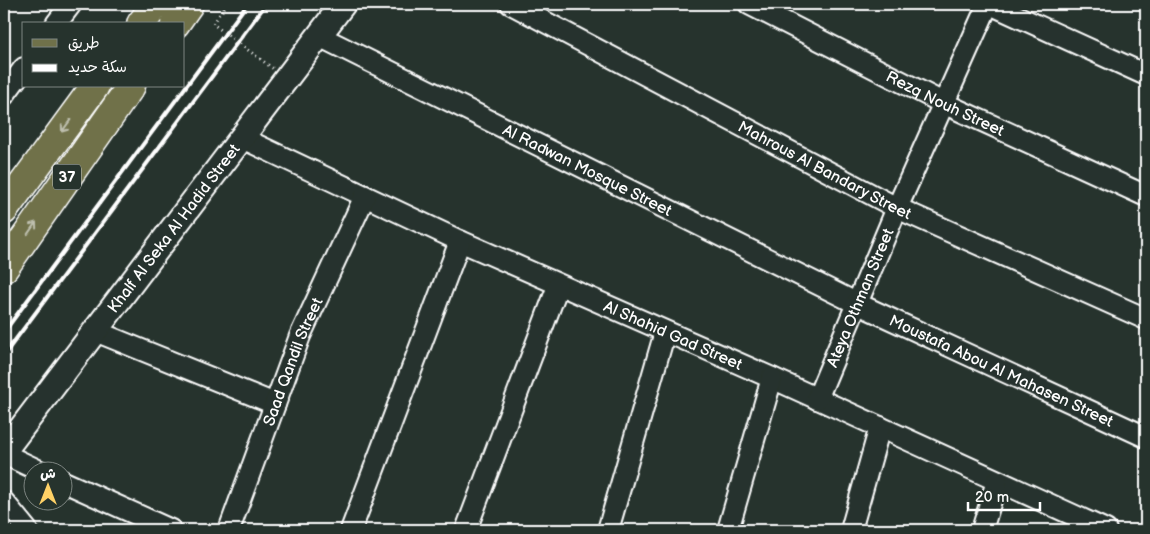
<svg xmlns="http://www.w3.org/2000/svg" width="1150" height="534" font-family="'Balsamiq Sans','Playpen Sans Arabic',sans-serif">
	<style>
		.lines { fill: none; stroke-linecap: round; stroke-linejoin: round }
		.minor-casing { stroke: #fff; stroke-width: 24 }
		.tertiary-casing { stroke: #fff; stroke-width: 28 }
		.primary-casing { stroke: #fff; stroke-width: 31 }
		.path { stroke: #fff; stroke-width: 3; stroke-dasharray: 1 4; stroke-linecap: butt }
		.minor { stroke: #26332d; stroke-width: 20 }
		.tertiary { stroke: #26332d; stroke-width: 24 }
		.primary { stroke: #6f714a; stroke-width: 28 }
		.rail { stroke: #fff; stroke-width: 4 }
		.path-bridge { stroke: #fff; stroke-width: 3; stroke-dasharray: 1 4; stroke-linecap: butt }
		.oneway { stroke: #bebfae }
		.labels { text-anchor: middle; stroke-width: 4.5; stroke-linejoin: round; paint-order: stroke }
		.shield { fill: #26332d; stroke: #bec2c0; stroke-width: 1 }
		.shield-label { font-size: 15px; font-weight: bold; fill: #fff }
		.street-label { font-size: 16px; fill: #fff; stroke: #26332d }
	</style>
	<rect width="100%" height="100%" fill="#26332d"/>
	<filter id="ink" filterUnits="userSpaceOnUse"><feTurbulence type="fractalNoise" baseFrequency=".02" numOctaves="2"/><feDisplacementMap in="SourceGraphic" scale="10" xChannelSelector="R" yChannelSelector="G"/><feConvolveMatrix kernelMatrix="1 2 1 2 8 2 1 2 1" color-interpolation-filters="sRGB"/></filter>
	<g filter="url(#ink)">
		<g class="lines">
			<defs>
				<g id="minor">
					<path id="s1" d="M511,4l386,204 249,111"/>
					<path id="s2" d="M749,4l194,99 203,93"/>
					<polyline points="990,4 1146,75"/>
					<polyline points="56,24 71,4"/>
					<path id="s3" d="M319,36l537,267 290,134"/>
					<polyline points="4,95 24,68"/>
					<path id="s4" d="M242,138l218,103 312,137 334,152"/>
					<polyline points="95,331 275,404"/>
					<path id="s5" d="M817,399l80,-191 91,-204"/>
					<polyline points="4,454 42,472"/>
					<polyline points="62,481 171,530"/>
					<polyline points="4,502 27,530"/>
					<path id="s6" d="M229,530l71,-194 65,-140"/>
					<polyline points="351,530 460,241"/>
					<polyline points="466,530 558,286"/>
					<polyline points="608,530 665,332"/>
					<polyline points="728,530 772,378"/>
					<polyline points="851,530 880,427"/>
					<polyline points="982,530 997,481"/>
				</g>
				<g id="tertiary">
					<path id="s7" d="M4,451l339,-447"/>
				</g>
				<g id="primary">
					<polyline points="141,24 156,4"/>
					<polyline points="175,24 189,4"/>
					<polyline points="4,210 95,86"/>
					<polyline points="4,268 131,86"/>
				</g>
			</defs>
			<use href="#minor" class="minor-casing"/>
			<use href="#tertiary" class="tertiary-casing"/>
			<use href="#primary" class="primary-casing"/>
			<polyline class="path" points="224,8 227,4"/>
			<use href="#minor" class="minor"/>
			<use href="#tertiary" class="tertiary"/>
			<use href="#primary" class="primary"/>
			<g class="rail">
				<polyline points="4,332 247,4"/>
				<polyline points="4,355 266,4"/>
			</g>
			<polyline class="path-bridge" points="218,4 224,8 213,24 275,70"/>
		</g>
		<defs><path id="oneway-shaft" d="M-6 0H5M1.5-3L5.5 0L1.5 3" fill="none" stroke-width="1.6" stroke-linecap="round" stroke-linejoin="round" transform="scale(1.25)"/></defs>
		<g class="oneway">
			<use href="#oneway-shaft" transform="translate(66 126) rotate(126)"/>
			<use href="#oneway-shaft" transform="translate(32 228) rotate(-55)"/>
		</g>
	</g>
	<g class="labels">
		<rect class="shield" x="53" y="164.5" width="28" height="25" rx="4"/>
		<g class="shield-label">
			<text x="67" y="182">37</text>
		</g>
		<g class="street-label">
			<text dy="6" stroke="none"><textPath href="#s2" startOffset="220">Rezq Nouh Street</textPath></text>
			<text dy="6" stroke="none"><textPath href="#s3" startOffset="300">Al Radwan Mosque Street</textPath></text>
			<text dy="6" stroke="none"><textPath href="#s1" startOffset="355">Mahrous Al Bandary Street</textPath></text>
			<text dy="6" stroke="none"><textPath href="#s7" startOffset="280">Khalf Al Seka Al Hadid Street</textPath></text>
			<text dy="6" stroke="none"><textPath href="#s5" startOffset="110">Ateya Othman Street</textPath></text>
			<text dy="6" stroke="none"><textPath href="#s4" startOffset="474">Al Shahid Gad Street</textPath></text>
			<text dy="6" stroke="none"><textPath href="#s6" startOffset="180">Saad Qandil Street</textPath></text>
			<text dy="6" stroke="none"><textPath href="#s3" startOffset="760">Moustafa Abou Al Mahasen Street</textPath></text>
		</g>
	</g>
	<rect width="1150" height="534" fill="none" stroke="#26332d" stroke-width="20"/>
	<rect x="10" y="10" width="1130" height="514" fill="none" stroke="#fff" stroke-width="2" filter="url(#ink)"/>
	<rect x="22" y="22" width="162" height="65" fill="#26332d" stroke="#7d8581"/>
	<rect x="32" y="39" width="25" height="8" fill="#6f714a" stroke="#7d8581"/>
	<text x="68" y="48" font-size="15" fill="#ffffff">طريق</text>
	<rect x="32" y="64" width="25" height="8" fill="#ffffff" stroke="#7d8581"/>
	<text x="68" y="72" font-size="15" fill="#ffffff">سكة حديد</text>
	<g transform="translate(48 486)"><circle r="24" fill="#26332d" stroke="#7d8581"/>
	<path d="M0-4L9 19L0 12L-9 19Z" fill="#ffd166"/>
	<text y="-8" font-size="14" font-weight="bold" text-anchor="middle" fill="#ffffff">ش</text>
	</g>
	<path d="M968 502v8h72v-8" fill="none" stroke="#ffffff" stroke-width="2.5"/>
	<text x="975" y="502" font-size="15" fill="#ffffff" stroke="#26332d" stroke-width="4" paint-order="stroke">20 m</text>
</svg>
